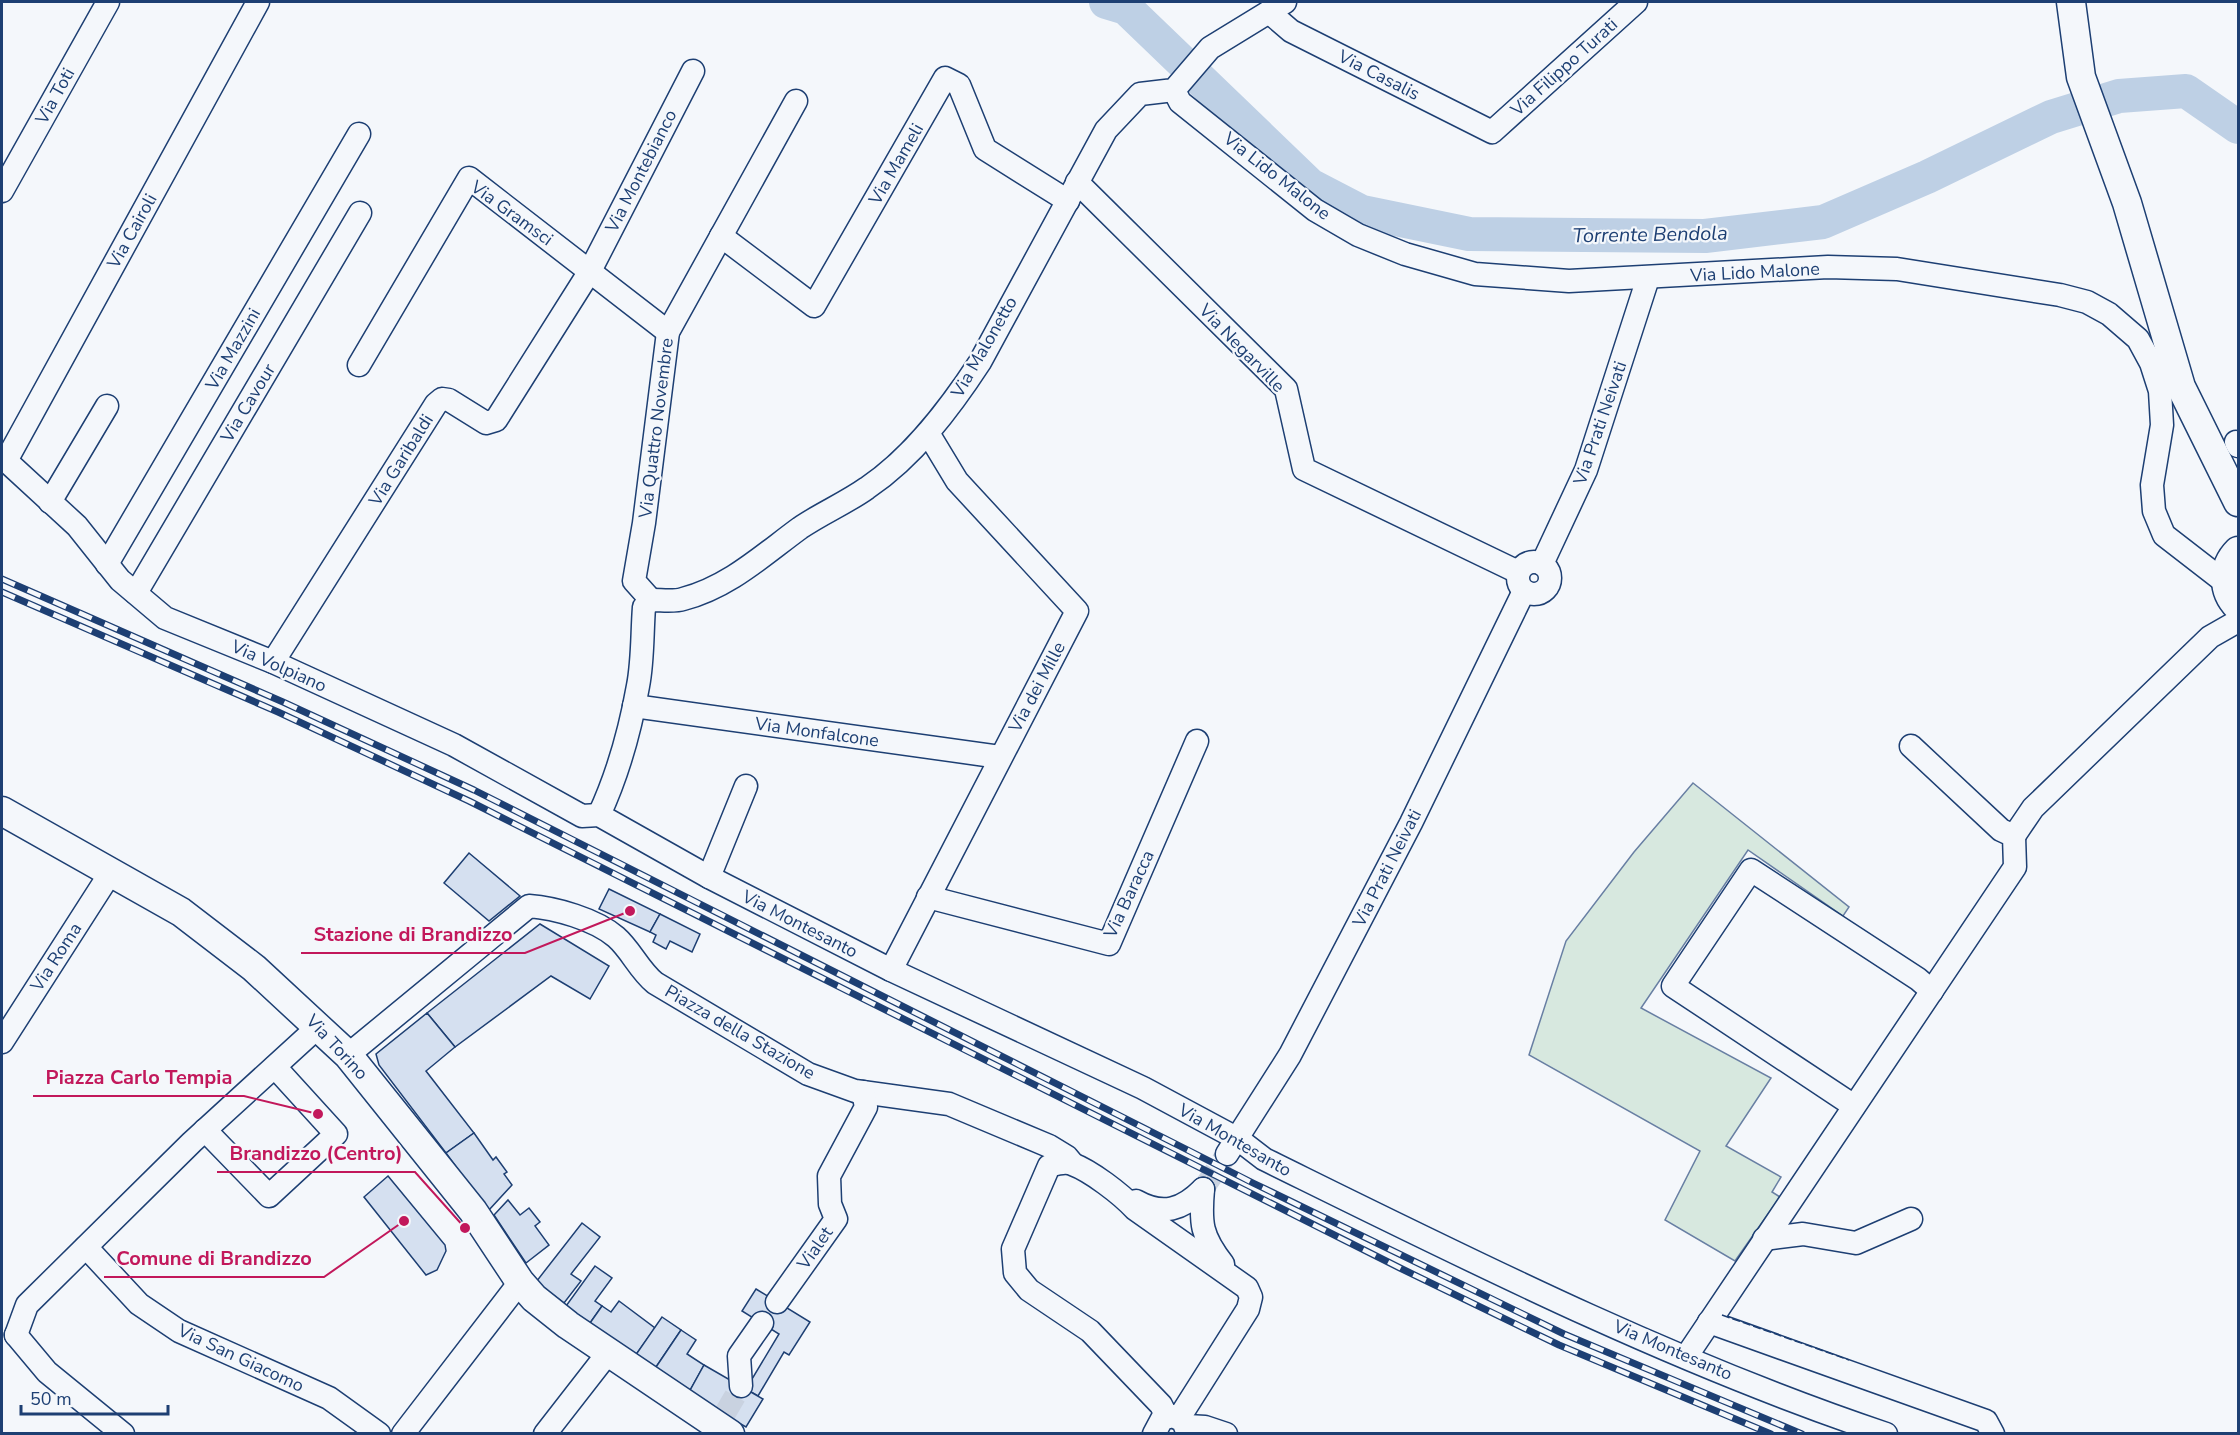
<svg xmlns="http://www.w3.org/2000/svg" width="2240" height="1435" font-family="'Nunito Sans',sans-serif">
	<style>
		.green { fill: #d7e8df; stroke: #687fa3; stroke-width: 1.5 }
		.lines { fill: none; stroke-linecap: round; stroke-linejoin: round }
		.river { stroke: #bed0e5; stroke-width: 34 }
		.building { fill: #d5e0f0; stroke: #1d3f73; stroke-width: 1.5 }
		.minor-tunnel { stroke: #c9d2e0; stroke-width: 22; stroke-dasharray: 22 11; stroke-linecap: butt }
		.minor-casing { stroke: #1d3f73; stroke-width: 25 }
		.major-casing { stroke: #1d3f73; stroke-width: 31 }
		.minor { stroke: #f4f7fb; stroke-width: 22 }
		.major { stroke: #f4f7fb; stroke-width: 28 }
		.rail-casing { stroke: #1d3f73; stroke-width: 7 }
		.rail { stroke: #f4f7fb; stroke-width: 4.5; stroke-dasharray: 14; stroke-linecap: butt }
		.fence { stroke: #1d3f73; stroke-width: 1.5; stroke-dasharray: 8 3; stroke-linecap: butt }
		.labels { text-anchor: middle; stroke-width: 4.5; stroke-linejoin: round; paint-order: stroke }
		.street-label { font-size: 18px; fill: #1d3f73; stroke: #f4f7fb }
		.water-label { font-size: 20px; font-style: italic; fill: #1d3f73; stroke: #f4f7fb }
		.leader { fill: none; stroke: #c2185b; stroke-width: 2 }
		.callout-dot { fill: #c2185b; stroke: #f4f7fb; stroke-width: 2 }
		.callout-label { font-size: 20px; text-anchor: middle; font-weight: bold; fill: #c2185b; stroke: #f4f7fb; stroke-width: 4.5; stroke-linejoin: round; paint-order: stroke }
	</style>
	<rect width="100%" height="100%" fill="#f4f7fb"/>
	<polygon class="green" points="1693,783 1849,907 1843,916 1748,850 1641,1008 1771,1078 1726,1146 1781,1177 1772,1192 1780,1197 1735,1261 1665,1220 1700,1151 1529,1055 1566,941 1634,852"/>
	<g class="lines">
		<polyline class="river" points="1106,2 1126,8 1310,185 1362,212 1469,234 1705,236 1823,222 1927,177 2051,117 2119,96 2186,91 2238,127"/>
	</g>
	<g class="building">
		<polygon points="469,853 520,896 489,921 444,883"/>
		<polygon points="609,889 660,914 650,932 599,909"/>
		<polygon points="660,914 700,934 692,952 670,941 666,949 653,942 656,935 650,932"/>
		<polygon points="540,924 609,966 590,999 551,976 455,1047 427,1013"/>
		<polygon points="427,1013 455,1047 426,1071 474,1133 446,1153 379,1065 376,1054"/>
		<polygon points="474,1133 493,1160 496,1157 507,1172 504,1174 512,1185 488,1211 446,1153"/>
		<polygon points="388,1176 445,1245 446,1251 437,1270 426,1275 364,1197"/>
		<polygon points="508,1200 520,1215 529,1208 540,1222 535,1226 549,1245 526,1263 494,1215"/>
		<polygon points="582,1223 600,1237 571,1274 581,1281 564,1303 536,1282"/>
		<polygon points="595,1266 612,1278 595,1301 602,1306 590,1323 566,1306"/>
		<polygon points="756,1289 810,1322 789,1355 784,1352 758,1396 746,1389 779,1334 742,1311"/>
		<polygon points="619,1301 655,1328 635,1356 590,1323 602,1306 611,1312"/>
		<polygon points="662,1317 681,1330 654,1370 635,1356"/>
		<polygon points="681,1330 696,1340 687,1354 704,1365 688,1394 654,1370"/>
		<polygon points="704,1365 763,1399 746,1427 688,1394"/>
	</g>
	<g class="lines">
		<g class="minor-tunnel">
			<polyline points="1203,1189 1227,1154"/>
			<polyline points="724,1415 741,1386"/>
		</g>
		<defs>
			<g id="minor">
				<polyline points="1269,12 1291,31 1492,132 1636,2"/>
				<polyline points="1174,90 1180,102 1315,210 1358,235 1405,254 1475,274 1569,281 1828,267 1897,269 2060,295 2087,302 2109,314 2138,339 2151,363 2160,391 2162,425 2152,485 2154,511 2164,535 2226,583"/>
				<polyline points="1077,182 1286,389 1304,469 1518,572"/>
				<polyline points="2,191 108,2"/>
				<polyline points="721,236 814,306 945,78 959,85 985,149 1068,201"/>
				<polyline points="359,365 469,178 668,332"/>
				<polyline points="2236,442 2238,446"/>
				<path d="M2,457l75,69 43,54 45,38 108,44 181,83 128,71 17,-1 110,62 182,93 252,118 95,51 26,20c203,100 407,203 622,275"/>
				<polyline points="6,461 258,2"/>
				<polyline points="50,502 107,406"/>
				<circle cx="1534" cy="578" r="16"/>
				<polyline points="107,564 359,134"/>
				<polyline points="1542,564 1586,470 1648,278"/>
				<polyline points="136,593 360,213"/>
				<polyline points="651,600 634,581 644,523 668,332 796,101"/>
				<polyline points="273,662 436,404 442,399 449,400 486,423 496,420 590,271 693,71"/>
				<polyline points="634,706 1000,757"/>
				<path d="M599,815c19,-41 31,-84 39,-129 5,-25 4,-53 6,-79l7,-7c11,0 23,2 32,-1 46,-12 80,-44 117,-71 22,-15 46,-25 67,-40 46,-31 83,-80 113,-126l126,-232 34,-36 34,-4 36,-42 75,-46"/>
				<polyline points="2014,836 2033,808 2210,637 2238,621"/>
				<polyline points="709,877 746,786"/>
				<polyline points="928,897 1109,944 1197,741"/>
				<polyline points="891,970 1077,611 957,481 928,433"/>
				<polyline points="2,1042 111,872"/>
				<path d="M348,1055l181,-149c26,2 66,13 87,31 15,13 23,33 39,46l153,91 47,17 94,13 100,42 18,11 5,6"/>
				<polyline points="1854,1106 1673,986 1751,870 1918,979 1932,991"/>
				<polyline points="205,1130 269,1196 336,1134 275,1067"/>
				<polyline points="1227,1154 1290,1055 1411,823 1524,591"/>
				<path d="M1203,1189c-3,34 -2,47 20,75"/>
				<path d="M1136,1201c27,15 46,9 67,-12"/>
				<polyline points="1764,1239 1803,1234 1856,1243 1911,1219"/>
				<polyline points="86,1247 139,1304 179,1331 329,1398 379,1434"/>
				<polyline points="777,1302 836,1219 830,1204 829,1176 866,1107 863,1092"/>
				<polyline points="1709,1322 1986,1421 1993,1434"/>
				<polyline points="16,1335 27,1305 192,1142 319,1026"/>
				<polyline points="16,1335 47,1372 123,1434"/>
				<polyline points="1686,1357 2015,867 2014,836 2001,830 1911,746"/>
				<polyline points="741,1386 739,1356 762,1323"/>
				<path d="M1167,1417l-6,-12 -71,-74 -61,-41 -14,-17 -2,-24 36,-83c7,-2 16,-5 23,-2 19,7 49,30 63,45l112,79 4,9 -3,12 -69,109"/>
				<polyline points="1187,1426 1205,1427 1226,1434"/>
				<polyline points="403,1434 520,1282"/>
				<polyline points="545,1434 608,1353"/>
				<polyline points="1154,1434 1162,1419 1173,1416 1183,1421 1188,1434"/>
			</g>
			<g id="major">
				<polyline points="2071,2 2081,77 2127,203 2181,387 2238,502"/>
				<path d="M2238,551c-16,16 -16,40 0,56"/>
				<polyline points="2,811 181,912 254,968 348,1055 473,1211 520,1282 534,1298 568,1325 730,1434"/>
			</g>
		</defs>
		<use href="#minor" class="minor-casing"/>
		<use href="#major" class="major-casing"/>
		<use href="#minor" class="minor"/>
		<use href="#major" class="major"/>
		<defs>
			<g id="rail">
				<polyline points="2,579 283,702 474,790 1253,1183 1564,1334 1802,1434"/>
				<polyline points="2,592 278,712 469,801 1400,1268 1559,1345 1771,1434"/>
			</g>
		</defs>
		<use href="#rail" class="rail-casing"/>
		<use href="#rail" class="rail"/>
		<polyline class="fence" points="1722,1315 1849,1360"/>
	</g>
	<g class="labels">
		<g class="street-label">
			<text transform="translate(1564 67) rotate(-42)" y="6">Via Filippo Turati</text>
			<text transform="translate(1379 75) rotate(27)" y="6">Via Casalis</text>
			<text transform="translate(55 96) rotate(-61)" y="6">Via Toti</text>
			<text transform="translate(896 164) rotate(-60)" y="6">Via Mameli</text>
			<text transform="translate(641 171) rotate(-63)" y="6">Via Montebianco</text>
			<text transform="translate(1277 176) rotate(38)" y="6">Via Lido Malone</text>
			<text transform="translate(512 213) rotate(36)" y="6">Via Gramsci</text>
			<text transform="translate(132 231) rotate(-61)" y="6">Via Cairoli</text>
			<text transform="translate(1755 272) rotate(-3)" y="6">Via Lido Malone</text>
			<text transform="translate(984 347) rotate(-60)" y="6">Via Malonetto</text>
			<text transform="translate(1242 348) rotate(46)" y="6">Via Negarville</text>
			<text transform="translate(233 349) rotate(-60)" y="6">Via Mazzini</text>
			<text transform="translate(248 403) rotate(-59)" y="6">Via Cavour</text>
			<text transform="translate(1600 423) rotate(-71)" y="6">Via Prati Neivati</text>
			<text transform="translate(656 428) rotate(-83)" y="6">Via Quattro Novembre</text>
			<text transform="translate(401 460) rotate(-58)" y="6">Via Garibaldi</text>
			<text transform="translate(279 666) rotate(24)" y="6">Via Volpiano</text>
			<text transform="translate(1037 687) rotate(-62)" y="6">Via dei Mille</text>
			<text transform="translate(817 732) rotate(8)" y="6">Via Monfalcone</text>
			<text transform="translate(1387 868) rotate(-63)" y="6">Via Prati Neivati</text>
			<text transform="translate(1129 894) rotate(-65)" y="6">Via Baracca</text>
			<text transform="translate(800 924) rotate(27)" y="6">Via Montesanto</text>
			<text transform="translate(56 957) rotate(-57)" y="6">Via Roma</text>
			<text transform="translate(740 1032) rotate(30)" y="6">Piazza della Stazione</text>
			<text transform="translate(337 1047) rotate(47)" y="6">Via Torino</text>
			<text transform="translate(1235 1140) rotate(30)" y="6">Via Montesanto</text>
			<text transform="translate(815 1248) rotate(-55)" y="6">Vialet</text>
			<text transform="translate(1673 1350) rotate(23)" y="6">Via Montesanto</text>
			<text transform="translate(241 1358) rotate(25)" y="6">Via San Giacomo</text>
		</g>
		<g class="water-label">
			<text transform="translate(1650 234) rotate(-1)" y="7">Torrente Bendola</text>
		</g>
	</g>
	<path class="leader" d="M630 911L525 953H301M318 1114L244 1096H33M465 1228L415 1172H217M404 1221L324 1277H104"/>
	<g class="callout-dot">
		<circle cx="630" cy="911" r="6"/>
		<circle cx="318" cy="1114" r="6"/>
		<circle cx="465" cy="1228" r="6"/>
		<circle cx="404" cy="1221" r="6"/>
	</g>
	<g class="callout-label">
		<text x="413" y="941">Stazione di Brandizzo</text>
		<text x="139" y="1084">Piazza Carlo Tempia</text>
		<text x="316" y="1160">Brandizzo (Centro)</text>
		<text x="214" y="1265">Comune di Brandizzo</text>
	</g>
	<rect width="2240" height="1435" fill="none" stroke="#1d3f73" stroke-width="6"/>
	<path d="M21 1405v9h147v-9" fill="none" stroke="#1d3f73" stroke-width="3"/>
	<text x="30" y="1405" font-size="18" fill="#1d3f73" stroke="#f4f7fb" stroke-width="4.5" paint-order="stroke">50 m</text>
</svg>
